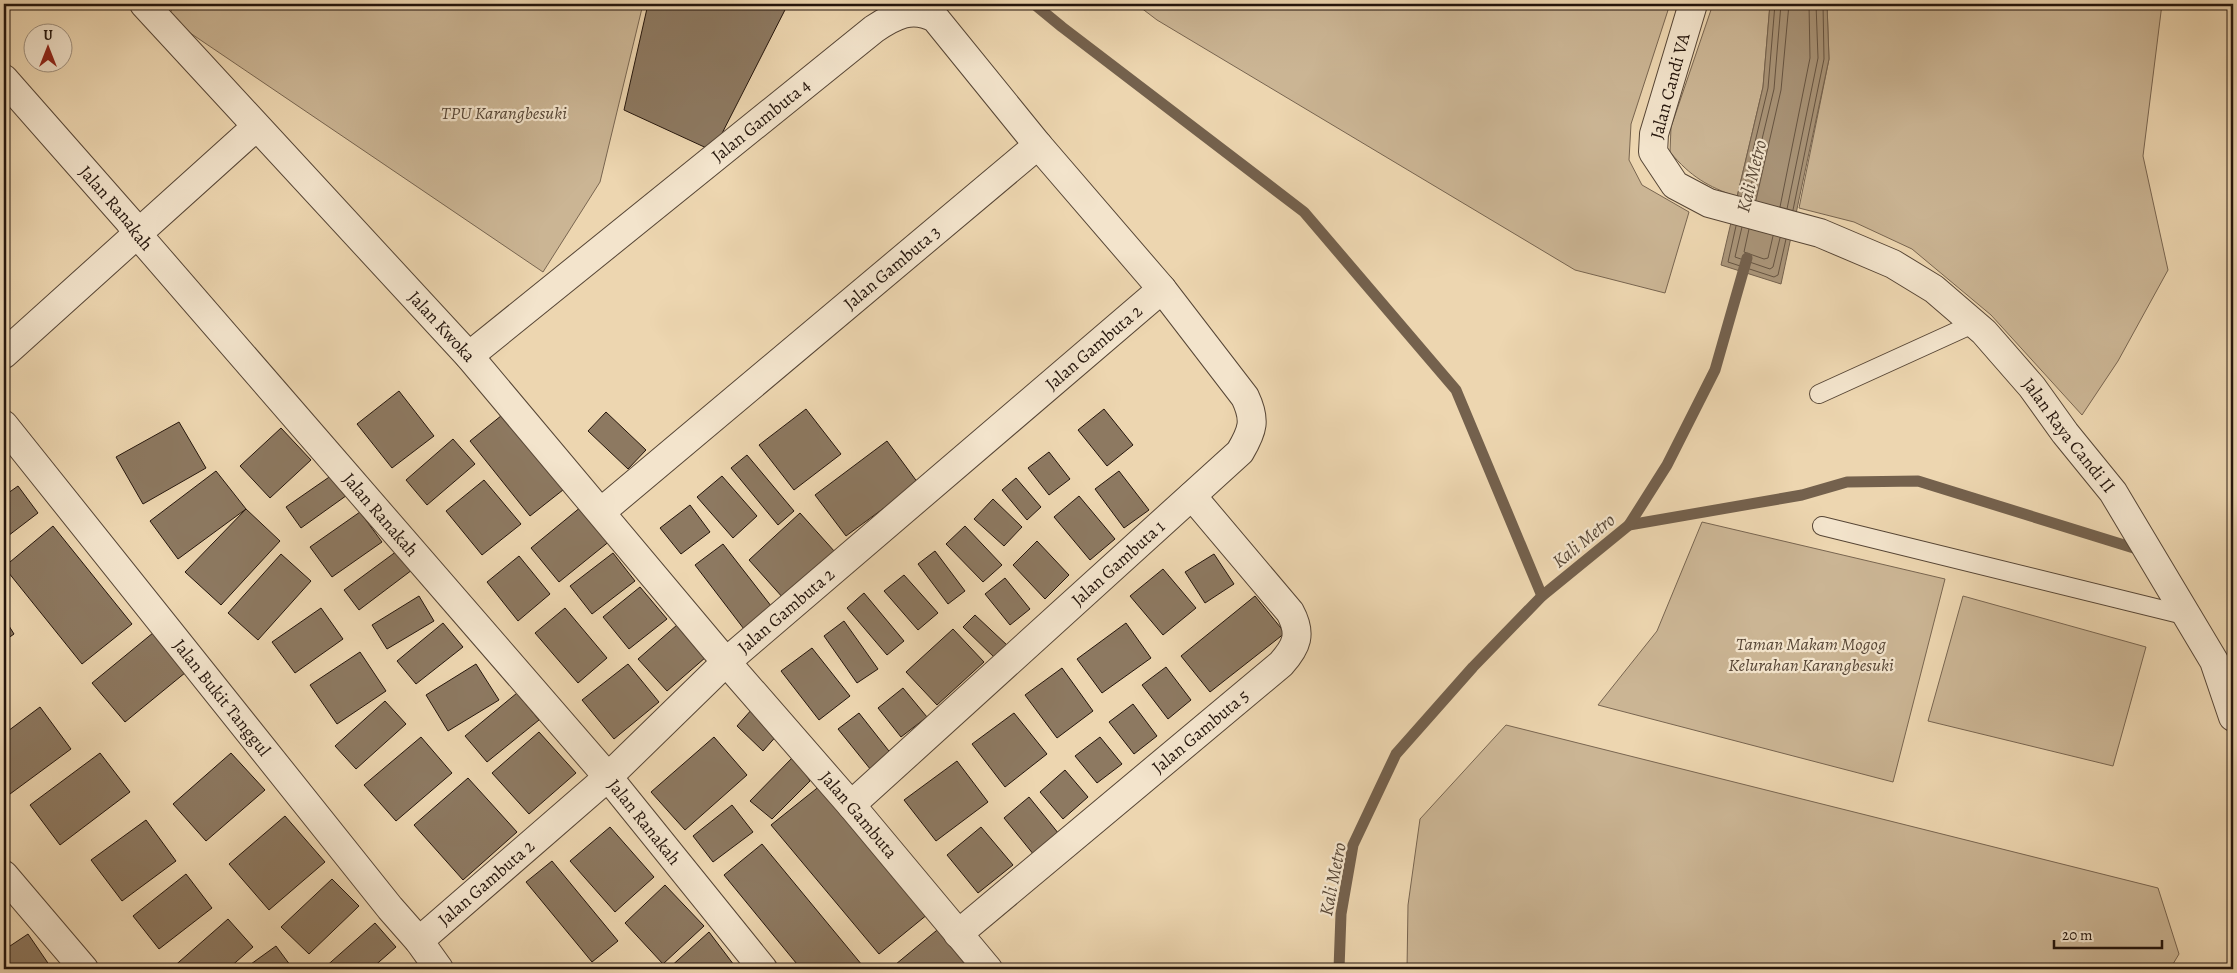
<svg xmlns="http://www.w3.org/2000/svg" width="2237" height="973" font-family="Alegreya,serif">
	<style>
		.green { fill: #cbb594; stroke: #786550 }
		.water { fill: #a99478; stroke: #74614d }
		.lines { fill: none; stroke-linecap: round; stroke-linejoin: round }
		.shore { stroke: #665442; stroke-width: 1 }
		.stream { stroke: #74614d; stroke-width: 11 }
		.building { fill: #8d7961; stroke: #24150c }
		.lane-casing { stroke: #564535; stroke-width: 20 }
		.street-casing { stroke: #564535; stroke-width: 30 }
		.lane { stroke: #f3e4cc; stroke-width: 18 }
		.street { stroke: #f3e4cc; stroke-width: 28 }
		.labels { text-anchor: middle; stroke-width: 4.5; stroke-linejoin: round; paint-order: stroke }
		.street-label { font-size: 18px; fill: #24150c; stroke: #f3e4cc }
		.park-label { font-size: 18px; font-style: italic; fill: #564535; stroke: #f3e4cc }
		.water-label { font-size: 19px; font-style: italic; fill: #594837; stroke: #f3e4cc }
	</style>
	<rect width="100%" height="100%" fill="#edd6b0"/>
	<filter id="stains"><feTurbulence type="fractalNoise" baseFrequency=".004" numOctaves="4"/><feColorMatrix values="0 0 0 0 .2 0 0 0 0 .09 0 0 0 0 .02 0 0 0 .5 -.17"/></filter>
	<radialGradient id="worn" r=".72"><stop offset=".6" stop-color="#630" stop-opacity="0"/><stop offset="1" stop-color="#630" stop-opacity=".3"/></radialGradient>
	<g class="green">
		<polygon points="174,4 643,4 600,182 543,272 168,18"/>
		<polygon points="1136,4 1670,4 1631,124 1629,160 1642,185 1689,212 1665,293 1575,270 1157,20"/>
		<path d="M1713,4h57l-7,83 -26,110c-30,-11 -46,-20 -67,-45l1,-25z"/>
		<polygon points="1827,4 2162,4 2143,156 2168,270 2118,361 2082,415 1991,315 1912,249 1854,222 1799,208 1829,59"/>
		<polygon points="1702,522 1945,579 1893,782 1598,705 1657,631"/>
		<polygon points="1963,596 2146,647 2113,766 1928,721"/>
		<polygon points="1506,725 2158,888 2179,954 2170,969 1407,969 1408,905 1420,819"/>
	</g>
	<polygon class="water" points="1770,4 1827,4 1829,59 1781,284 1721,265 1763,87"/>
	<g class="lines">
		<g class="shore">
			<polyline points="1742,196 1768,88 1775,4"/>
			<polyline points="1748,198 1774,89 1781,4"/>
			<polyline points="1756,200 1781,90 1789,4"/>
			<polyline points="1780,207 1810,58 1809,4"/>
			<polyline points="1787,209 1818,58 1816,4"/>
			<polyline points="1793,210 1824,59 1823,4"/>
			<polyline points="1736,226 1728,262 1774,277 1778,275 1786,239"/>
			<polyline points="1742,227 1735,257 1770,269 1773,267 1780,238"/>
			<polyline points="1749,229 1744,252 1764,259 1768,258 1773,236"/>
		</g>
		<g class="stream">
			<polyline points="1034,4 1062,27 1304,212 1456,390 1542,596"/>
			<polyline points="1629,525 1802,495 1847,482 1918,481 2137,549"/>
			<polyline points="1339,969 1341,914 1353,845 1396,754 1473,667 1542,596 1629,525 1667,465 1715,370 1747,258"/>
		</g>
	</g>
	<g class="building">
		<polygon points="648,4 788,4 713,151 624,110"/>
		<polygon points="399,391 434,436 392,468 357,424"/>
		<polygon points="806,409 841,454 794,490 759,445"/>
		<polygon points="1104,409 1133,445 1107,466 1078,430"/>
		<polygon points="507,411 568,486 530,516 470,441"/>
		<polygon points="606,412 646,450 628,469 588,431"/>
		<polygon points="179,422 206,468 143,504 116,457"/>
		<polygon points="281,428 311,460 270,498 240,466"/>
		<polygon points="453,439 475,464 427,505 406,480"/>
		<polygon points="887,441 918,483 846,536 815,495"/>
		<polygon points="1049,452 1070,479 1049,495 1028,468"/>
		<polygon points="747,455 794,511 778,525 731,468"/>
		<polygon points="216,471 246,509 178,559 150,521"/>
		<polygon points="1119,471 1149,510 1124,528 1095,489"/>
		<polygon points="335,473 350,493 301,528 286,507"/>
		<polygon points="722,476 757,516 733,538 697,497"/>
		<polygon points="1016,478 1041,507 1027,520 1002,490"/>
		<polygon points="484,480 521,524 482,555 446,511"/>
		<polygon points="18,486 38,513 4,539 4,496"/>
		<polygon points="1079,496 1115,539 1090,560 1054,517"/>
		<polygon points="993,499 1022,527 1004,546 974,519"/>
		<polygon points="587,502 616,536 559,582 531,548"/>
		<polygon points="690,505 710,532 681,554 660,528"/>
		<polygon points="246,509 280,541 221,605 185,572"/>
		<polygon points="360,512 382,542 332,577 310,547"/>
		<polygon points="800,513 835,552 784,599 749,560"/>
		<polygon points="53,526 132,624 82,664 4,567"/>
		<polygon points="965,526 1002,565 983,582 946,544"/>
		<polygon points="1037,541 1069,575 1045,599 1013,565"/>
		<polygon points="723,544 775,611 747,633 695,565"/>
		<polygon points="397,551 412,570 359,610 344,590"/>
		<polygon points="935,551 965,591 948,604 918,564"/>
		<polygon points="613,553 635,581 592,614 570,586"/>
		<polygon points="281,554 311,581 258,640 228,613"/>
		<polygon points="1214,554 1234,584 1205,603 1185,572"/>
		<polygon points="519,556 550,594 518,621 487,582"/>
		<polygon points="1163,569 1196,608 1163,635 1130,596"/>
		<polygon points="904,575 938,613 918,630 884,591"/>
		<polygon points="1005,578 1030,609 1010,625 985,594"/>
		<polygon points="640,587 667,619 629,649 603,617"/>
		<polygon points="864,593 904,641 887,655 847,608"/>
		<polygon points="419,596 434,621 387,649 372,625"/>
		<polygon points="1255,596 1285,633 1210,692 1181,656"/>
		<polygon points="321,608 343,639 295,673 272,642"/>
		<polygon points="565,608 607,658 578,683 535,633"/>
		<polygon points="975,615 1008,646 996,659 963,627"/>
		<polygon points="4,618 14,634 4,641"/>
		<polygon points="844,621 878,669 857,683 824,636"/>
		<polygon points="443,623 463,647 416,684 397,661"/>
		<polygon points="1126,623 1151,658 1102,693 1077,659"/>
		<polygon points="677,625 706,657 667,691 638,659"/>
		<polygon points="159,628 191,668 125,722 92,683"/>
		<polygon points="953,629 984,662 937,705 906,672"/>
		<polygon points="812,648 850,696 819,720 781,671"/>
		<polygon points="360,652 386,691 337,724 310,685"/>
		<polygon points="476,664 499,700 448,731 426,695"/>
		<polygon points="628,664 659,702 614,739 582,700"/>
		<polygon points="1166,667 1191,700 1168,719 1142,685"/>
		<polygon points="1062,668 1093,711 1057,738 1025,695"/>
		<polygon points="903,688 927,717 901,737 878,708"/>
		<polygon points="517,693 539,720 487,762 465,736"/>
		<polygon points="385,701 406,724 356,769 335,746"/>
		<polygon points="1133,704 1157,736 1134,754 1109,722"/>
		<polygon points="40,707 71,749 10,794 4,786 4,734"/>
		<polygon points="753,708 779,733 763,751 737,726"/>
		<polygon points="859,713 896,760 875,775 838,729"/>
		<polygon points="1014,713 1047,754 1005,787 972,744"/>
		<polygon points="539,732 576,773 529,814 492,773"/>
		<polygon points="421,737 452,773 396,821 364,785"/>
		<polygon points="714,737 747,775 685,830 651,792"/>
		<polygon points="1100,737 1122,764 1097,783 1075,756"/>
		<polygon points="100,753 130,792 60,845 30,805"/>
		<polygon points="231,753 265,790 206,841 173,804"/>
		<polygon points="794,756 810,781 772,819 750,801"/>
		<polygon points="957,761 988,802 936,841 904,800"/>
		<polygon points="1065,770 1088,797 1063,819 1040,792"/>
		<polygon points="468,778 517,832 463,880 414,825"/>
		<polygon points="821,785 928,914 879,954 771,825"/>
		<polygon points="1029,797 1059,834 1034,855 1004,818"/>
		<polygon points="732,805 753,832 713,862 693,836"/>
		<polygon points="285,816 325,862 269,910 229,864"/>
		<polygon points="146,820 176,861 122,901 91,860"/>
		<polygon points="610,827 654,877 615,912 570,861"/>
		<polygon points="981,827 1013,865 978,893 947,855"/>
		<polygon points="762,844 862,965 856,969 801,969 724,875"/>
		<polygon points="552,861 618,941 592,962 526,882"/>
		<polygon points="186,874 212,908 159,949 133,916"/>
		<polygon points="332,879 359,906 309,954 281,927"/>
		<polygon points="665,885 704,926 663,964 625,923"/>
		<polygon points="228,919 253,947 228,969 171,969"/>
		<polygon points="375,923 396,947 371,969 323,969"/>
		<polygon points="942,926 978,969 890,969"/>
		<polygon points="709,932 737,969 668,969"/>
		<polygon points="28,934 52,969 4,969 4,950"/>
		<polygon points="276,946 293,969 255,969 251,964"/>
	</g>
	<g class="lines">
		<defs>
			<g id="lane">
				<polyline points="1819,394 1975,323"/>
				<polyline points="1822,526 2188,616"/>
			</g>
			<g id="street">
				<path id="s1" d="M144,4l325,352 246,293 136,156 137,164"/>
				<path id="s2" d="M1693,4l-39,130 -1,18 22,33 34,18 111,30 73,31 41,25 50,43 48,55 33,46 48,59 101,169 19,56"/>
				<path id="s3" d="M4,79l125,142 9,14 470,542 155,192"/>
				<polyline points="4,354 256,127"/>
				<path id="s4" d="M469,356l405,-327c21,-14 38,-23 61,-11l103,127"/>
				<path id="s5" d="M4,425l386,483 29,33 20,28"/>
				<path id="s6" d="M601,512l437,-367 124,144 83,108c11,23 8,33 -5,55l-389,353"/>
				<polyline points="4,875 84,969"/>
				<path id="s7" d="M958,934l323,-270c16,-18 21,-30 9,-52l-98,-116"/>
				<path id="s8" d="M419,941l189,-164 118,-115 436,-373"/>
			</g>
		</defs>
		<use href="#lane" class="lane-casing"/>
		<use href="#street" class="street-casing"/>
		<use href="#lane" class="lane"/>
		<use href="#street" class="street"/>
	</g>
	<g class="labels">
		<g class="street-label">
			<text transform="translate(1670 86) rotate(-75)" y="6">Jalan Candi VA</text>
			<text dy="6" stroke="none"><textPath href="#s4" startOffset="375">Jalan Gambuta 4</textPath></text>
			<text dy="6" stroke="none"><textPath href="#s3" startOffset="171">Jalan Ranakah</textPath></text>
			<text dy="6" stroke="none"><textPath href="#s6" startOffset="380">Jalan Gambuta 3</textPath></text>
			<text dy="6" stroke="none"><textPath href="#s1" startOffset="439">Jalan Kwoka</textPath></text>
			<text dy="6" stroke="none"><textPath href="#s8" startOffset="899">Jalan Gambuta 2</textPath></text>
			<text dy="6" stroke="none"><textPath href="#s2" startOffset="674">Jalan Raya Candi II</textPath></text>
			<text dy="6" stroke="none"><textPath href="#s3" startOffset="576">Jalan Ranakah</textPath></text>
			<text transform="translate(1118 563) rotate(-42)" y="6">Jalan Gambuta 1</text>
			<text dy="6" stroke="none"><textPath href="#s8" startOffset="494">Jalan Gambuta 2</textPath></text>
			<text dy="6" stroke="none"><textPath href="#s5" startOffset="349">Jalan Bukit Tanggul</textPath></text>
			<text dy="6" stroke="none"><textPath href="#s7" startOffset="316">Jalan Gambuta 5</textPath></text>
			<text dy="6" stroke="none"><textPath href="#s1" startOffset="1081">Jalan Gambuta</textPath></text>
			<text dy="6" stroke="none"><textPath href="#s3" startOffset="981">Jalan Ranakah</textPath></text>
			<text dy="6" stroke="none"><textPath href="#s8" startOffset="89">Jalan Gambuta 2</textPath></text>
		</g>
		<g class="park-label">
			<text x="504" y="119">TPU Karangbesuki</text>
			<text x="1811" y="650">Taman Makam Mogog<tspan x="1811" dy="21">Kelurahan Karangbesuki</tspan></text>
		</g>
		<g class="water-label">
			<text transform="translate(1751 176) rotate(-76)" y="7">Kali Metro</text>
			<text transform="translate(1583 540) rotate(-39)" y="7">Kali Metro</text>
			<text transform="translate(1332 879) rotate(-79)" y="7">Kali Metro</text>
		</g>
	</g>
	<rect width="2237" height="973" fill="none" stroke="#edd6b0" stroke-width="20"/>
	<rect x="5" y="5" width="2227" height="963" fill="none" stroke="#24150c" stroke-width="2.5"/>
	<rect x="10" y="10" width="2217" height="953" fill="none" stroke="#24150c"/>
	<g transform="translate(48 48)"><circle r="24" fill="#f3e4cc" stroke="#a0917f"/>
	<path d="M0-4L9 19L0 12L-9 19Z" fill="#8f2418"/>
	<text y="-8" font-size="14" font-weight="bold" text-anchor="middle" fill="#24150c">U</text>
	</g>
	<path d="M2054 940v8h108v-8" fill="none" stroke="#24150c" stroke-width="2.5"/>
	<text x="2062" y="940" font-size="15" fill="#24150c" stroke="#f3e4cc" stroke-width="4" paint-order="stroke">20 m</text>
	<rect width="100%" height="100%" filter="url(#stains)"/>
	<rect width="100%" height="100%" fill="url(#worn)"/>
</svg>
